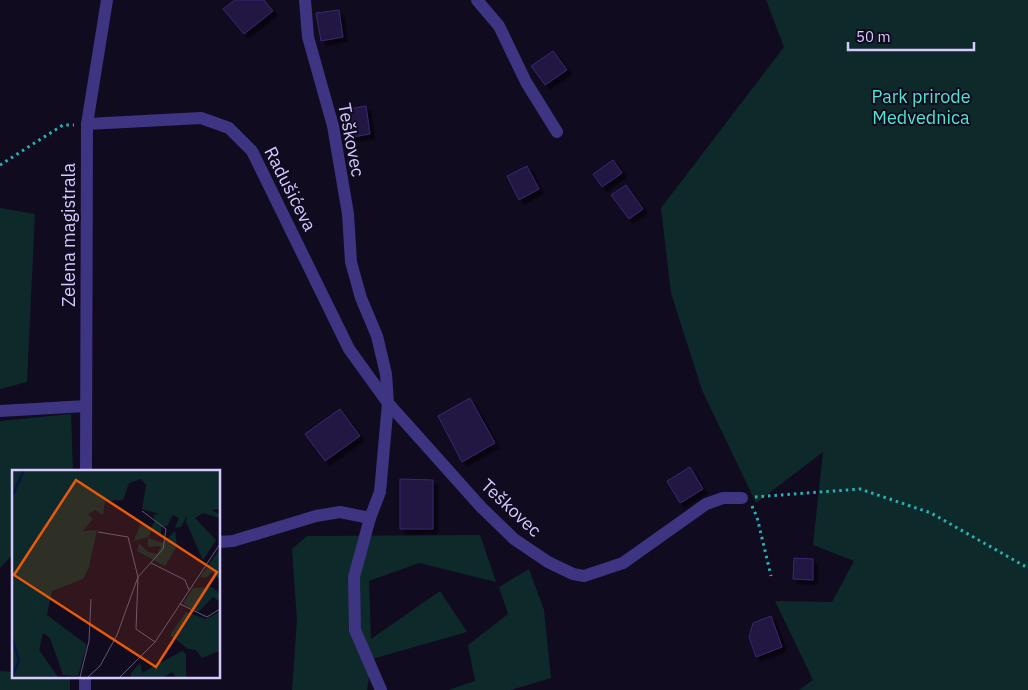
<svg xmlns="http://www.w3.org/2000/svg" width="1028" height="690" font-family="'IBM Plex Sans',sans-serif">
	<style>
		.green { fill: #0e292a }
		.building { fill: #231642; stroke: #3c276f; filter: url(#shadow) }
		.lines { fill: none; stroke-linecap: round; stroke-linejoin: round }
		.path { stroke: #27b3b6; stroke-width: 3; stroke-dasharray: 2.5 4; stroke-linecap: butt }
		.minor { stroke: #3d3482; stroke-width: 12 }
		.labels { text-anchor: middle; stroke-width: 4; stroke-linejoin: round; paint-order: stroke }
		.park-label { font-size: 18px; fill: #50e5cd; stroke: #110b20 }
		.street-label { font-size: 18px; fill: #d5caff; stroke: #110b20 }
		.inset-river { fill: none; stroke: #06163e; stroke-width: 2.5 }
		.inset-road { fill: none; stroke: #5f5779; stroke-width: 1 }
		.view { fill: #e8590c; fill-opacity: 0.15; stroke: #e8590c; stroke-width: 2.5 }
		.inset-edge { fill: none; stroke: #d5caff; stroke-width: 2.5 }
	</style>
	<defs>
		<filter id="shadow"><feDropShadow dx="4.5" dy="4.5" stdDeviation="1" flood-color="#0009"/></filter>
	</defs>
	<rect width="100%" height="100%" fill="#110b20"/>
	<g class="green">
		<polygon points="766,0 1028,0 1028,690 799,690 813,680 775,601 832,602 854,561 813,545 823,452 756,503 702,390 671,293 661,208 784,47"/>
		<polygon points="0,208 35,214 27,382 0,389"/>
		<polygon points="71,414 73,471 14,471 14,553 0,568 0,421"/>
		<polygon points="480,535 496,582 419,563 369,581 371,639 440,591 467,632 372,659 367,690 292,690 297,620 292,549 307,536"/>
		<polygon points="529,569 544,610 551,678 511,690 448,690 475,681 468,645 508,614 499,587"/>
		<polygon points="0,671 14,672 14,676 70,676 70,690 0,690"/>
	</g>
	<g class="building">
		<polygon points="235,0 264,0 273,11 244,34 223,9"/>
		<polygon points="339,10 343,37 321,41 316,13"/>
		<polygon points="553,51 567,70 545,85 531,66"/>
		<polygon points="366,106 370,134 347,138 343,110"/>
		<polygon points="613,160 622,173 602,187 593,174"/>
		<polygon points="527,166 539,189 519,200 507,176"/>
		<polygon points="626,185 643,209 629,219 611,195"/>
		<polygon points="470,398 495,443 462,462 438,416"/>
		<polygon points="340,409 360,436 325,461 305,434"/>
		<polygon points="690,467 703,489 680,503 667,481"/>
		<polygon points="400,479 433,480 433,529 400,529"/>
		<polygon points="794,558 813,559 813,580 793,579"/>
		<polygon points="771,616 782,647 756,657 749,637 753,623"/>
	</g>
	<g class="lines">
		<g class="path">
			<polyline points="0,165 63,125 74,125"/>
			<polyline points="755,497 860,489 931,513 1028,568"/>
			<polyline points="752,506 757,517 771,576"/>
		</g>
		<g class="minor">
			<polyline points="305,0 308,37 333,126 348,214 351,262 361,298 377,336 386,374 388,403 481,507 514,539 548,562 573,574 584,576 623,563 706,504 723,498 742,498"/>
			<polyline points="477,0 499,26 526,82 557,132"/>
			<polyline points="87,124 201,118 229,128 252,151 349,349 388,403 380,492 370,518 354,577 355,630 381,690"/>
			<polyline points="0,411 86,406"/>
			<polyline points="86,471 87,124 107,0"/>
			<polyline points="219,542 233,541 316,516 340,512 370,518"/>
			<polyline points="85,690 85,676"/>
		</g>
	</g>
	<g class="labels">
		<g class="park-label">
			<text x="921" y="103">Park prirode<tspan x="921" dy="21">Medvednica</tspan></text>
		</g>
		<g class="street-label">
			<text transform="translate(351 140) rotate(79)" y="6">Teškovec</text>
			<text transform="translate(290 189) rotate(63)" y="6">Radušićeva</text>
			<text transform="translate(69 235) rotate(-90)" y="6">Zelena magistrala</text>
			<text transform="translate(511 508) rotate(43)" y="6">Teškovec</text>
		</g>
	</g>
	<g transform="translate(12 470)">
		<rect width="208" height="208" fill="#110b20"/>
		<path d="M0,0h207v39l-7,1 7,4v4l-16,-5 -8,5 21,22 -13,20 -17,-38 1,-7 -6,12 -6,1 4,-10 -6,-3 -6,11 -6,1v7l-10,-3 -2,6 -15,4 6,-16 11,3 4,-8 -2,-5 6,-1 -17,-5 4,-24 -5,-6 -12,4 -6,17 -18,1 -2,14 -8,-5 -7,4 5,5 -10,12 14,-1 -8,37 -6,12 -31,12 -5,24 40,30 -9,31 -15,-1 -13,-37 -7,-5 -4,17 19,27h-46zM163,61l2,15 -12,20 -28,-15 2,-8 9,9 9,2 4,-8 -13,1v-9l15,5zM207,80v29l-7,-7 -6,6 -6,-1zM200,117l7,6v8l-6,-4 -15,15 -15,-8 10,-16zM174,142l20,7 13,-7v39l-17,7 -6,-8 -8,-1 -18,-14zM170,181l4,3v23h-10l-4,-5 -8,5h-33v-4l9,-10 2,10z" fill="#0e292a"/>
		<path class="inset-river" d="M0,27l12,-27M0,167l7,24 -7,15"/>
		<path class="inset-road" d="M130,41l24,18 -3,20 -25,28 -2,52 19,13M139,93l34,17 4,10M168,134l27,13 13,-8M68,207l9,-36 2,-42M76,207l12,-11 17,-31 21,-58 -10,-40 -30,-5M108,207l35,-35 65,-98"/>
		<path class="view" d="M64,10l141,92 -61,95 -142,-92z"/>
		<rect width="208" height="208" class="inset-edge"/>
	</g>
	<path d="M848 42v8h126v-8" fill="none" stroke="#d5caff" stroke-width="2.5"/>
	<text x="856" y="42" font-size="15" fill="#d5caff" stroke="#110b20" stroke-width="4" paint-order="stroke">50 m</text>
</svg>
